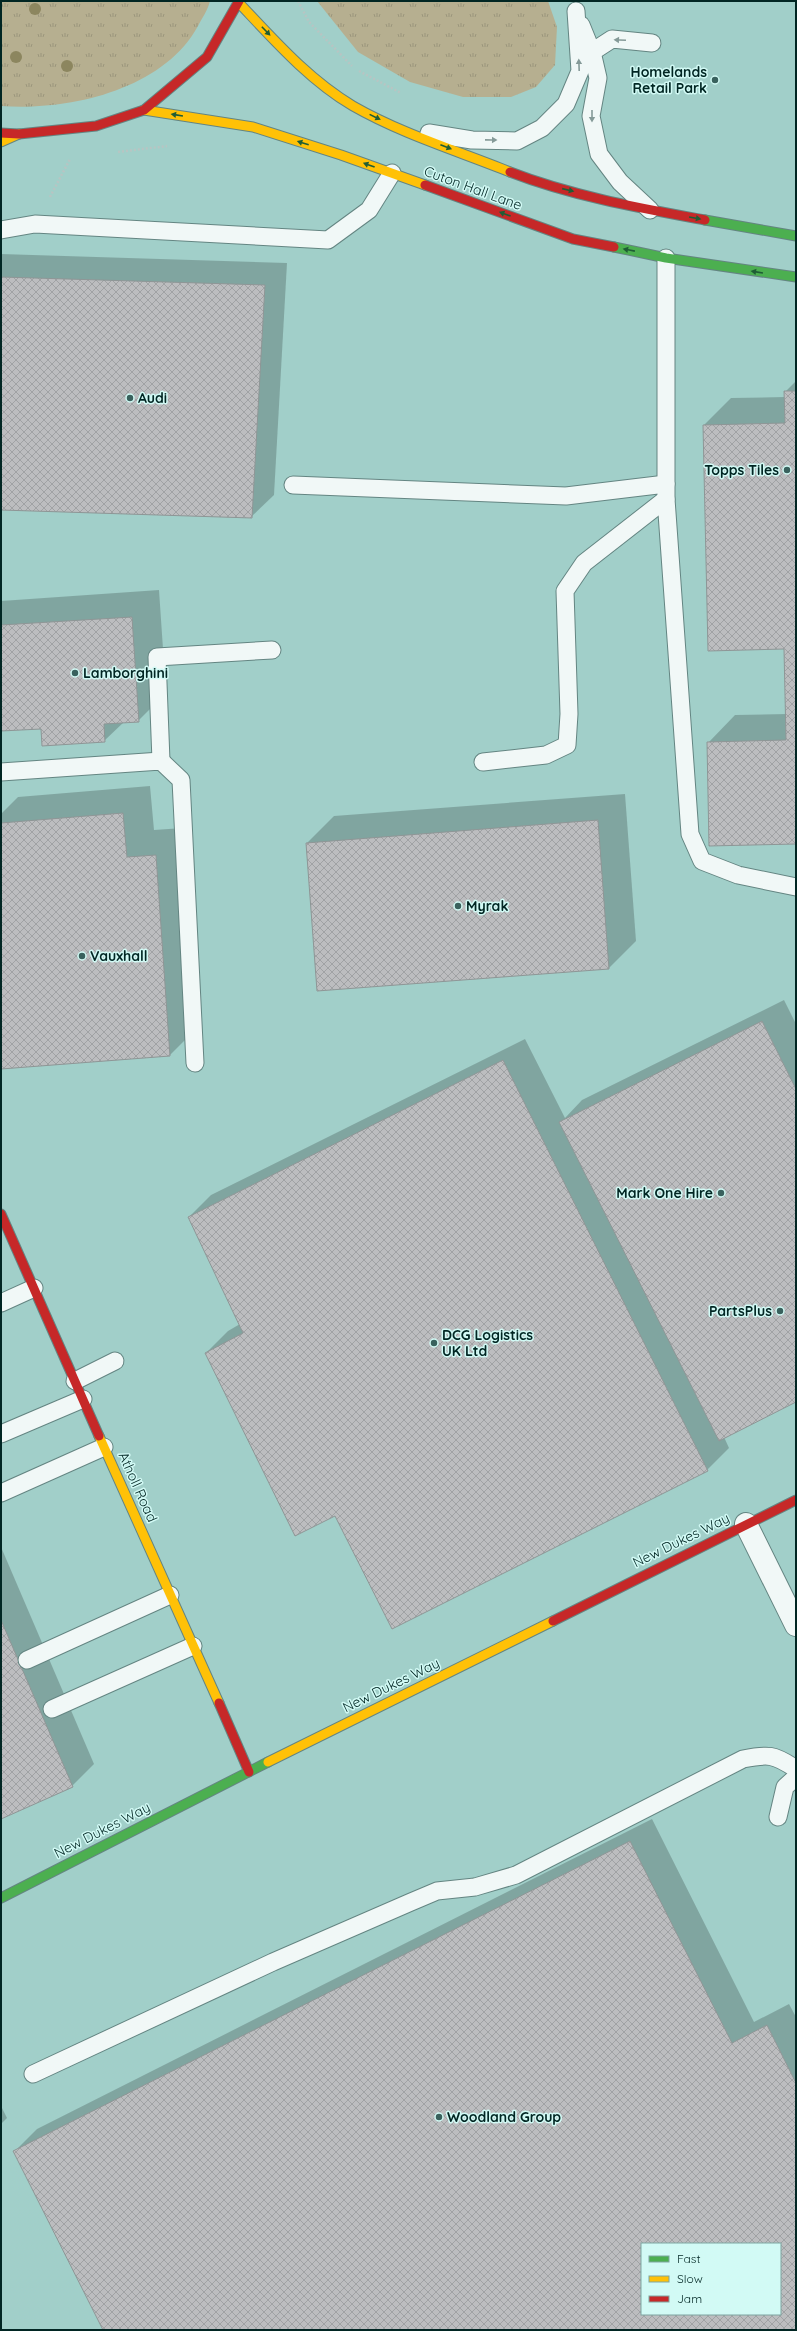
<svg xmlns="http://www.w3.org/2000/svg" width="797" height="2331" font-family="Quicksand,sans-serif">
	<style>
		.grass { fill: url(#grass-tufts) }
		.shadow { fill: #0003; fill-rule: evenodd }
		.building { fill: url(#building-cross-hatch); stroke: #8e9696; fill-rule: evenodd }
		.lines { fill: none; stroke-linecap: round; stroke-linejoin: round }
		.lane-casing { stroke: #648582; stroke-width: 19 }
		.street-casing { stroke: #648582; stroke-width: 24 }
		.fast-casing { stroke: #648582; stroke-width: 11 }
		.slow-casing { stroke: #648582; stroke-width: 11 }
		.jam-casing { stroke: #648582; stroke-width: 11 }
		.path { stroke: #b7c5c3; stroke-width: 2.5; stroke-dasharray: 2 2; stroke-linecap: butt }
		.lane { stroke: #f1f8f7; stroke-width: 17 }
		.street { stroke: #f1f8f7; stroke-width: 22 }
		.fast { stroke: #4caf50; stroke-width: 9 }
		.slow { stroke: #ffc107; stroke-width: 9 }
		.jam { stroke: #c62828; stroke-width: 9 }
		.tree { fill: #8c865f }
		.oneway { fill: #1f5d35 }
		.oneway2 { fill: #859a98 }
		.poi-dot { fill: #39615d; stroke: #d2faf5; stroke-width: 1.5 }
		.labels { text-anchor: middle; stroke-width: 3; stroke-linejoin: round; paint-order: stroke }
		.poi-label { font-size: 14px; font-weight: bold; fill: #012623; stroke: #d2faf5; text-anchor: start }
		.street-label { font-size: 14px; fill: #012623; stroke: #d2faf5 }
	</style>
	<defs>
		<pattern id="grass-tufts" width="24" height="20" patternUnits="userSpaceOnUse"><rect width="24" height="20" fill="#b6af90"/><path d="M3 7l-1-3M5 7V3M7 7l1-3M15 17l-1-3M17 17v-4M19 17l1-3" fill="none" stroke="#9b967c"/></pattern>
		<pattern id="building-cross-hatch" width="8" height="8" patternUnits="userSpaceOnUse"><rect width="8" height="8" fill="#bcbdbf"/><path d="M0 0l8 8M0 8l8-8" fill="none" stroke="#a0a2a4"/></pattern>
	</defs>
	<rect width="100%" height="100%" fill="#a1cfc9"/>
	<g class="grass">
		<path d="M1,1h209c-2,9 -8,17 -12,25 -35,64 -129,85 -197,80z"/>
		<polygon points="317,1 548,1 557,27 555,65 536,87 511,97 463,97 410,82 358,52"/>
	</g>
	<g class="shadow">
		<polygon points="1,254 287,263 274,495 251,517 1,509"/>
		<polygon points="796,381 796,843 708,743 735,715 787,714 785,648 704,425 731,398 785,397 785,392"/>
		<polygon points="159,590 166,693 138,721 124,722 104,741 42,728 1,731 1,601"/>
		<polygon points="150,786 154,830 183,828 197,1028 170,1055 1,1068 1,814 18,797"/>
		<polygon points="625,794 636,941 609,968 307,843 334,816"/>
		<polygon points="784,1000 796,1024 796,1401 724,1437 729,1448 707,1470 336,1515 206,1353 228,1331 240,1324 189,1217 211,1195 525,1039 565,1118 582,1100"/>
		<polygon points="1,1547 94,1764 72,1786 1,1818"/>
		<path d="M652,1819l102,203 35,-18 7,13v313h-692l-89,-179 22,-22zM642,2244h138v70h-138z"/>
		<polygon points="1,2106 7,2118 1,2124"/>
	</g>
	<g class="building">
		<polygon points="1,277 265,285 252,518 1,510"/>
		<polygon points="784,391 796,391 796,844 709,846 707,742 786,740 784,649 708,651 703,425 785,423"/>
		<polygon points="132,617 139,722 104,724 105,742 42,746 41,729 1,731 1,625"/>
		<polygon points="123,813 127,857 156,855 170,1056 1,1069 1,823"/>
		<polygon points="598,820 609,969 317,991 306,843"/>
		<polygon points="762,1021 796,1089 796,1402 719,1441 559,1122"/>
		<polygon points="503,1060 708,1471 392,1629 335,1516 295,1536 205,1353 243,1333 188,1217"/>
		<polygon points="1,1620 73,1787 1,1819"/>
		<path d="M630,1841l102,202 35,-18 29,58v247h-693l-90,-179zM642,2244h138v70h-138z"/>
	</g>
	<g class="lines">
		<defs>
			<g id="lane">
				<polyline points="581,25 592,52 598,78 591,116 599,154 620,182 650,210"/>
				<polyline points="592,52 612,39 652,43"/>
				<polyline points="429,133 472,140 517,141 542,128 566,104 580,71 576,11"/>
				<polyline points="1,230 35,224 328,240 369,210 392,173"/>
				<polyline points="666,258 666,499 690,834 702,861 738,875 796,887"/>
				<polyline points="293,485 566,496 666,484"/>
				<polyline points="161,761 157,657 272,650"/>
				<polyline points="483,762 546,755 567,745 569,714 565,591 584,563 666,499"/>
				<polyline points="1,772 161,761 181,780 195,1063"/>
				<polyline points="1,1303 34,1288"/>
				<polyline points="75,1381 115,1361"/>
				<polyline points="1,1434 83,1399"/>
				<polyline points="1,1493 104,1447"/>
				<polyline points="27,1660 170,1595"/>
				<polyline points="52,1709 193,1646"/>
				<polyline points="778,1817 785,1787 796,1777"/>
				<path d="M33,2074l240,-112 138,-60 26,-11 38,-4 41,-12 227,-116c25,-5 31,-5 53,10"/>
			</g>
			<polyline id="street" points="746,1524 796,1625"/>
			<g id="fast">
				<polyline points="705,220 796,236"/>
				<polyline points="614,247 666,258 796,277"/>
				<polyline points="1,1898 268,1762"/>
			</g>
			<g id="slow">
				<path d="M239,3c35,37 70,77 114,103 49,28 105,45 157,66"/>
				<polyline points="144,110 253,127 341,155 425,185"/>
				<polyline points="1,142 19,134"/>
				<polyline points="99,1436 219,1703"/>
				<polyline points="268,1762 553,1621"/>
			</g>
			<g id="jam">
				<polyline points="1,133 19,134 96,126 144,110 207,57 239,1"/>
				<path d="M510,172c62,24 130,36 195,48"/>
				<polyline points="425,185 573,239 614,247"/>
				<polyline points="1,1214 99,1436"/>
				<polyline points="553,1621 796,1500"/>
				<polyline points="219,1703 249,1772"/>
			</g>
		</defs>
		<use href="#lane" class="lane-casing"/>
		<use href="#street" class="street-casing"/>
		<use href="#fast" class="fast-casing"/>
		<use href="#slow" class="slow-casing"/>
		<use href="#jam" class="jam-casing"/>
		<g class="path">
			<polyline points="298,1 309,22 352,66"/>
			<polyline points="359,71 401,93"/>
			<polyline points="118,152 167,146"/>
			<polyline points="50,197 70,159"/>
		</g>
		<use href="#lane" class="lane"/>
		<use href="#street" class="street"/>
		<use href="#fast" class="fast"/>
		<use href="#slow" class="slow"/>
		<use href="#jam" class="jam"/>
	</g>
	<g class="tree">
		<circle cx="35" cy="9" r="6"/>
		<circle cx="16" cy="57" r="6"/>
		<circle cx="67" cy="66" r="6"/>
	</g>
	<defs><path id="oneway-solid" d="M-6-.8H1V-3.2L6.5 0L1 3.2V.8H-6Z"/></defs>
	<g class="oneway">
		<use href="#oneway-solid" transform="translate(266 31) rotate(46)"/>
		<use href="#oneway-solid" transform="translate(177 115) rotate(-171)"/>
		<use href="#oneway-solid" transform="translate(375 117) rotate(26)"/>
		<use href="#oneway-solid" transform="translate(303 143) rotate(-162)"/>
		<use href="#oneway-solid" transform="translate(446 147) rotate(21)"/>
		<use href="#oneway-solid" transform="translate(369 165) rotate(-160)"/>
		<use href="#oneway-solid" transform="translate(568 190) rotate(13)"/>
		<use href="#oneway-solid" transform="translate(505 214) rotate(-160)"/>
		<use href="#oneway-solid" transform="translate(695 218) rotate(10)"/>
		<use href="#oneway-solid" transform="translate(629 250) rotate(-169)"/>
		<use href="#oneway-solid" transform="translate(757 272) rotate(-171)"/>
	</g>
	<g class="oneway2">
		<use href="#oneway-solid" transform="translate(620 40) rotate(-177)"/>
		<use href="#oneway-solid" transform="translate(579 65) rotate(-92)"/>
		<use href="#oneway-solid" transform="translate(592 116) rotate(90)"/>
		<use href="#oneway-solid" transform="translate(491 140) rotate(1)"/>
	</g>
	<g class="poi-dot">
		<circle cx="715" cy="80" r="4"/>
		<circle cx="130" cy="398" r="4"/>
		<circle cx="787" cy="470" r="4"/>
		<circle cx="75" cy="673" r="4"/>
		<circle cx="458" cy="906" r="4"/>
		<circle cx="82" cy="956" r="4"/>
		<circle cx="721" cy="1193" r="4"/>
		<circle cx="780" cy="1311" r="4"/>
		<circle cx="434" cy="1343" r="4"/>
		<circle cx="439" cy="2117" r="4"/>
	</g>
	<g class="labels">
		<g class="poi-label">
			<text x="707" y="77" text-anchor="end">Homelands<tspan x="707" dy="16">Retail Park</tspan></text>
			<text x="138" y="403">Audi</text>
			<text x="779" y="475" text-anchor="end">Topps Tiles</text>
			<text x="83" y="678">Lamborghini</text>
			<text x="466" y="911">Myrak</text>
			<text x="90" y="961">Vauxhall</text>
			<text x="713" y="1198" text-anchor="end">Mark One Hire</text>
			<text x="772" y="1316" text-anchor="end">PartsPlus</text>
			<text x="442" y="1340">DCG Logistics<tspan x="442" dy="16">UK Ltd</tspan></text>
			<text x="447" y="2122">Woodland Group</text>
		</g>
		<g class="street-label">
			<text transform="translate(473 188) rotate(20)" y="5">Cuton Hall Lane</text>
			<text transform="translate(138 1487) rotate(66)" y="5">Atholl Road</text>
			<text transform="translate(681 1540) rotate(-26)" y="5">New Dukes Way</text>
			<text transform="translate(391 1685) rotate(-26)" y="5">New Dukes Way</text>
			<text transform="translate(102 1830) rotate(-27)" y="5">New Dukes Way</text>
		</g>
	</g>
	<rect width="797" height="2331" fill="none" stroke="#012623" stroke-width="4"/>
	<rect x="641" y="2243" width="140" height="72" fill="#d2faf5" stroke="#7ea5a1"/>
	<rect x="649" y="2256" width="20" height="6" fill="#4caf50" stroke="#7ea5a1"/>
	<text x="677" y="2263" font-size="12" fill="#012623">Fast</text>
	<rect x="649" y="2276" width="20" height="6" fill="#ffc107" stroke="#7ea5a1"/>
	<text x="677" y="2283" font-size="12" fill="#012623">Slow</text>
	<rect x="649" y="2296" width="20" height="6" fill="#c62828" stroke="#7ea5a1"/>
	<text x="677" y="2303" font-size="12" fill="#012623">Jam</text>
</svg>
